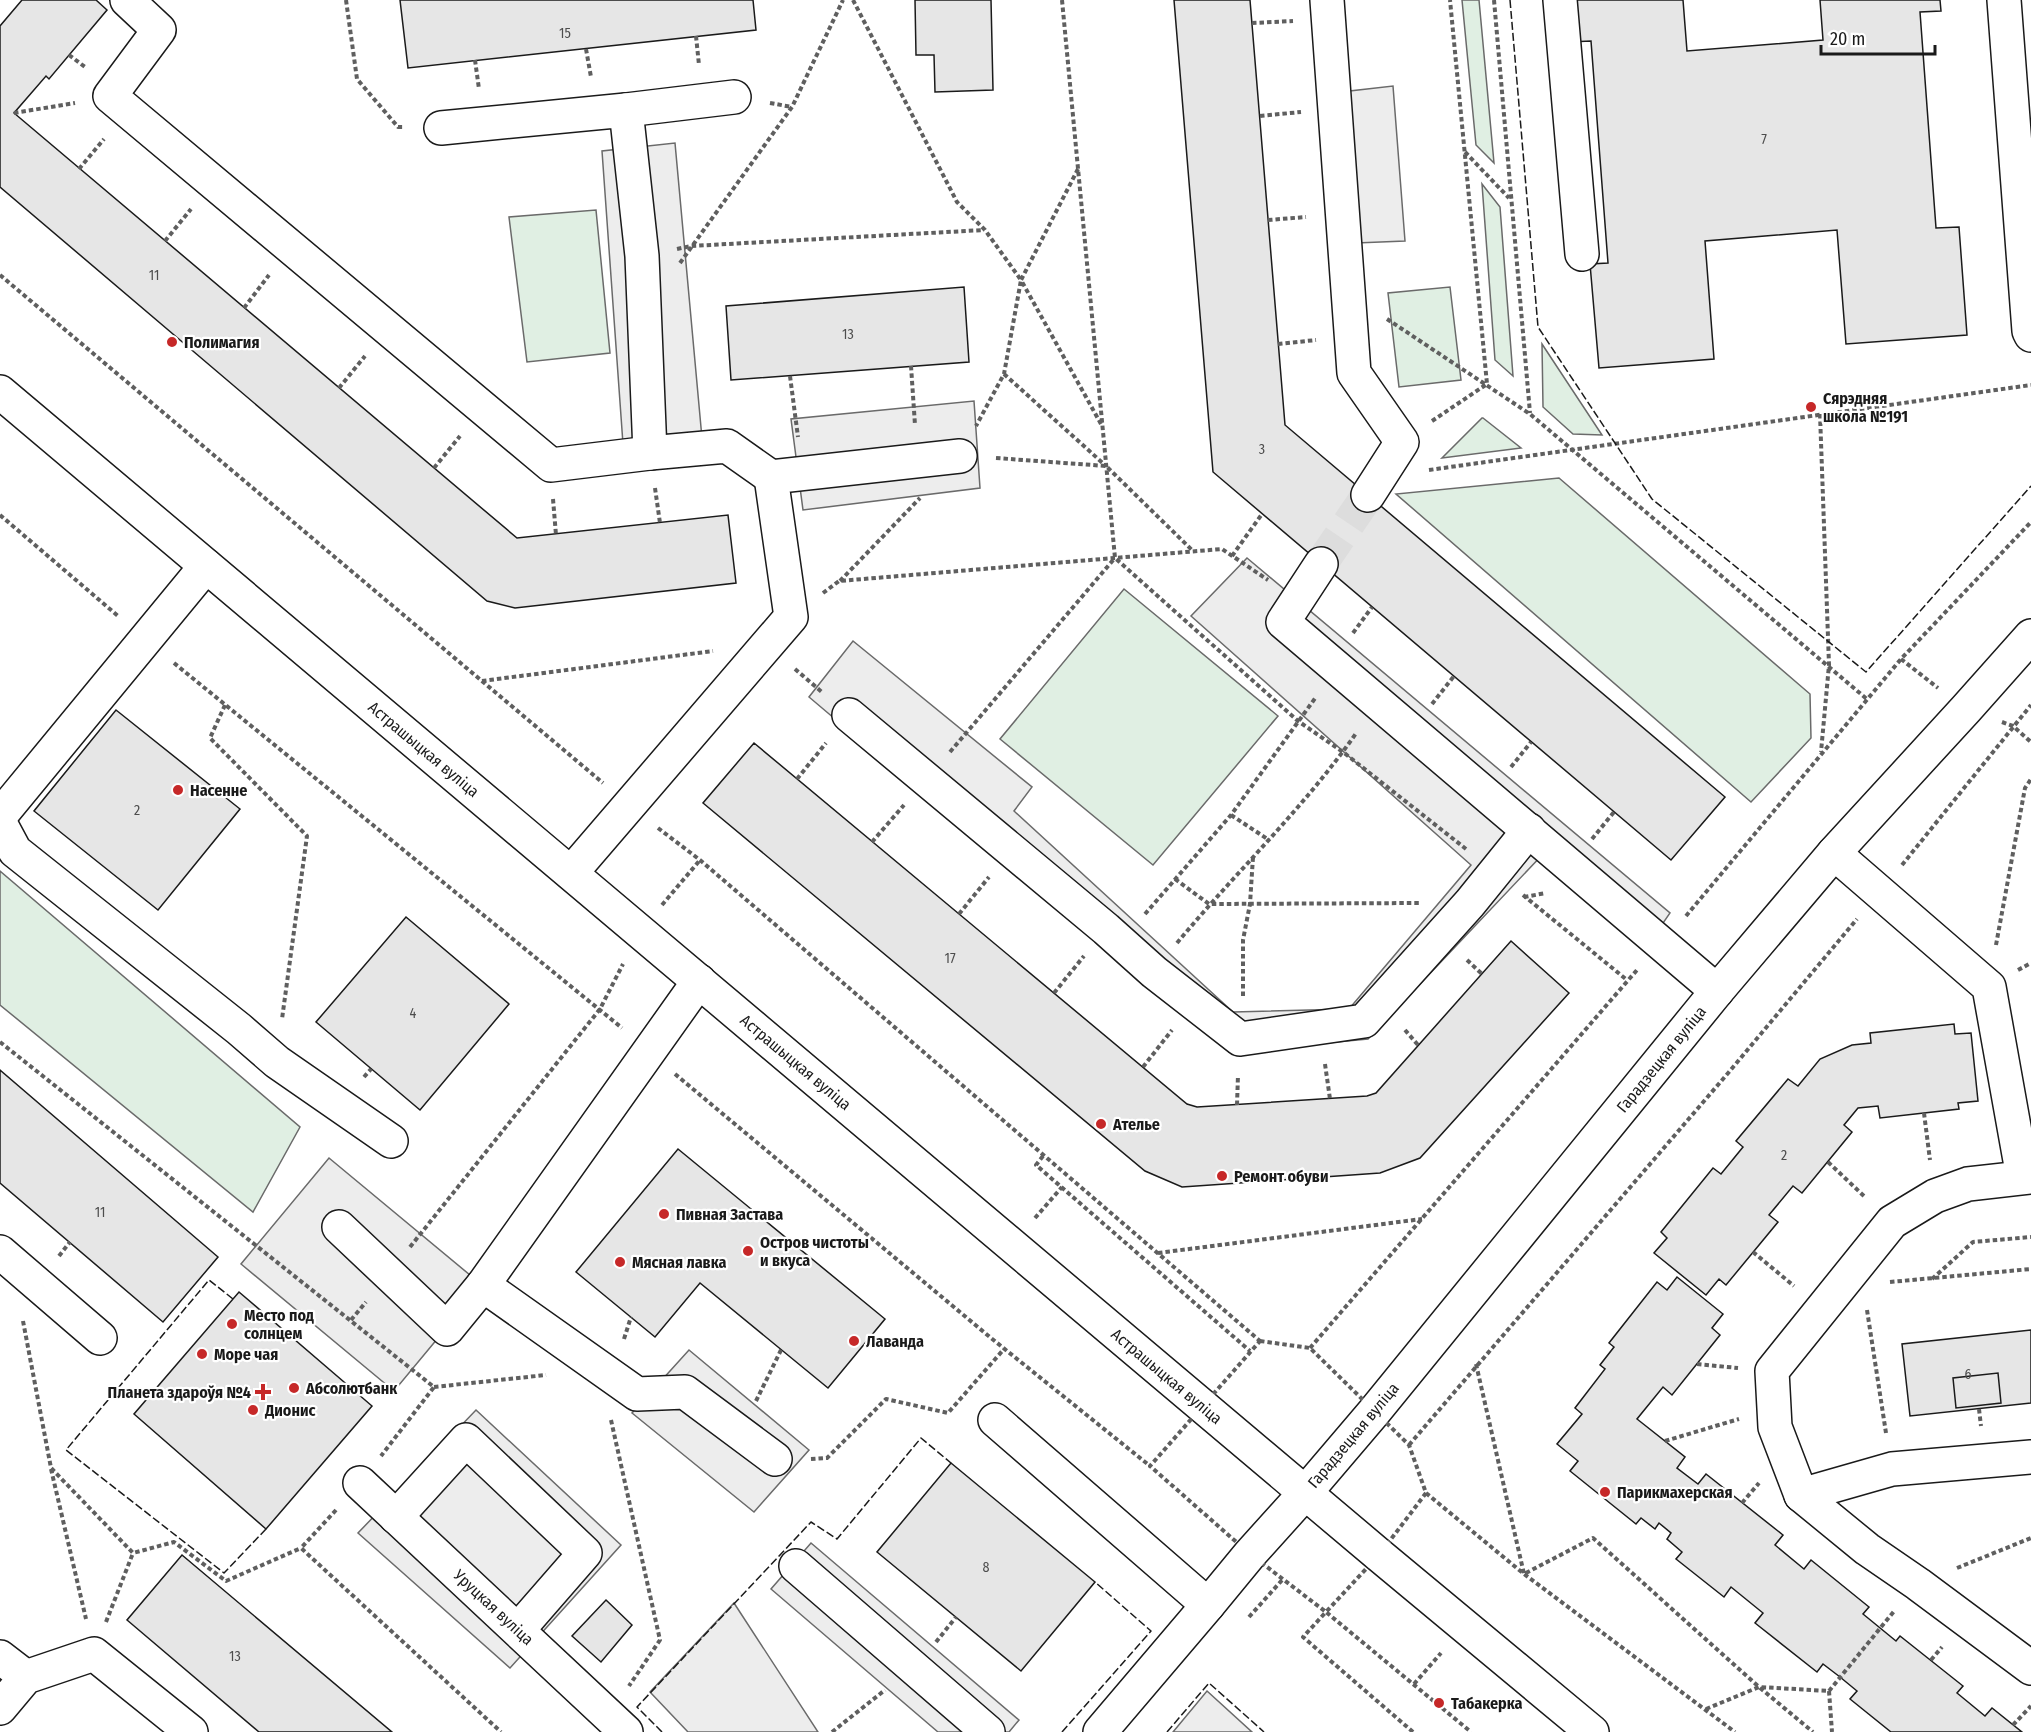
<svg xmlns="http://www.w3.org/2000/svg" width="2031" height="1732" font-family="'Fira Sans Condensed',sans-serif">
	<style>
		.green { fill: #e0efe3; stroke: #6a6a6a; stroke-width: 1.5 }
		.parking { fill: #ededed; stroke: #6a6a6a; stroke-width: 1.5 }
		.building { fill: #e6e6e6; stroke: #1a1a1a; stroke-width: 1.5 }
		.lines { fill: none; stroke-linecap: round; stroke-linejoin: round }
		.minor-tunnel { stroke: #ddd; stroke-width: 33; stroke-dasharray: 33 16; stroke-linecap: butt }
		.minor-casing { stroke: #1a1a1a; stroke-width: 36 }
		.major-casing { stroke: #1a1a1a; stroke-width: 36 }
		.path { stroke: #5f5f5f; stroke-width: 4; stroke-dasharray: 4.5 3; stroke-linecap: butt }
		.minor { stroke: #fff; stroke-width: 33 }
		.major { stroke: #fff; stroke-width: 33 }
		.fence { stroke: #1a1a1a; stroke-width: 1.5; stroke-dasharray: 8 3; stroke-linecap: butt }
		.poi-dot { fill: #c62828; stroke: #fff; stroke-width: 2 }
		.labels { text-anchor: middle; stroke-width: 4.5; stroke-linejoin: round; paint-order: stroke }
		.number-label { font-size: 14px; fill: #4d4d4d }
		.poi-label { font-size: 16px; font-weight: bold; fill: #1a1a1a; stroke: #fff; text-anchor: start }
		.street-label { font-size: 16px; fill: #1a1a1a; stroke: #fff }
	</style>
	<rect width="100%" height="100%" fill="#fff"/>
	<g class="green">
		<polygon points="1462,0 1479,0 1494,163 1476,145"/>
		<polygon points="1482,184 1500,207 1513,376 1495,360"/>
		<polygon points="596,210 610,353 527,362 509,217"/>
		<polygon points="1450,287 1461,380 1399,387 1388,293"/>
		<polygon points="1542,344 1602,435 1573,434 1543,407"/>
		<polygon points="1483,418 1521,448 1442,458 1482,418"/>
		<polygon points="1559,478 1810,694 1811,738 1751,802 1396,494"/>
		<polygon points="1124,589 1278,716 1153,865 1000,739"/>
		<polygon points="0,871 300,1127 253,1212 0,1005"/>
	</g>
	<g class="parking">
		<polygon points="1393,86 1405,241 1356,243 1341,92"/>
		<polygon points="675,143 704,460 625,472 602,151"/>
		<polygon points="974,401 980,488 803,510 791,419"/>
		<polygon points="1247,558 1670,913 1648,945 1544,853 1368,1039 1229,1052 809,697 853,641 1032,787 1014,811 1233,1012 1349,1009 1471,865 1191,616"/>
		<polygon points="329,1158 482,1285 394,1391 241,1264"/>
		<polygon points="689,1350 809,1450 754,1512 632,1413"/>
		<polygon points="476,1410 621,1545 510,1668 358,1533"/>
		<polygon points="811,1543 1019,1720 1009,1732 938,1732 771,1589"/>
		<polygon points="734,1603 818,1732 688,1732 650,1692"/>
		<polygon points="1207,1691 1252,1732 1173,1732"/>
	</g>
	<g class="building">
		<polygon points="22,0 96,0 107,10 49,79 46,76 14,113 517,538 728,515 736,583 515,608 487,601 0,187 0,26"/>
		<polygon points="400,0 753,0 756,30 408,68"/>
		<polygon points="915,0 991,0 993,90 935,92 934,55 916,55"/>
		<polygon points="1174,0 1250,0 1285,425 1725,797 1671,860 1213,472"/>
		<polygon points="1566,0 1683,0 1687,51 1823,40 1820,0 1940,0 1941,11 1920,12 1936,228 1959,227 1967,335 1846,344 1837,230 1705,241 1714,359 1599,368 1590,264 1608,263 1591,41 1569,42"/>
		<polygon points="964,287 969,362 731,380 726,306"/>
		<polygon points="116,710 240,809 158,910 34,811"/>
		<polygon points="754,743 1187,1104 1197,1107 1367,1096 1376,1093 1511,941 1569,993 1420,1158 1380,1173 1182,1187 1145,1171 703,803"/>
		<polygon points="406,917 509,1004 420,1110 316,1022"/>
		<polygon points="1954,1024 1955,1034 1971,1033 1978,1101 1958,1103 1959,1109 1880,1118 1878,1106 1858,1108 1844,1125 1852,1132 1802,1193 1793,1186 1769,1215 1778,1222 1726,1285 1719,1279 1706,1295 1654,1253 1667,1238 1661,1232 1713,1168 1721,1174 1743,1147 1736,1141 1788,1079 1798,1086 1820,1059 1852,1045 1871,1043 1870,1033"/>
		<polygon points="0,1070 218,1257 163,1322 0,1183"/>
		<polygon points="678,1149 885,1319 828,1388 700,1283 655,1337 576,1272"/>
		<polygon points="1677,1277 1723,1314 1712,1328 1720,1335 1672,1395 1663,1387 1637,1419 1685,1457 1677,1468 1698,1484 1706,1474 1783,1535 1775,1545 1804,1569 1811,1560 1869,1607 1863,1614 1896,1641 1900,1636 1963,1686 1957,1693 1985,1716 1992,1708 2022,1732 1891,1732 1850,1699 1857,1691 1840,1677 1823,1664 1817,1672 1755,1623 1763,1613 1731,1587 1724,1597 1676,1559 1682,1552 1667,1539 1671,1533 1659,1523 1655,1529 1641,1518 1636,1524 1570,1471 1578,1461 1557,1444 1582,1414 1575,1408 1605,1369 1600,1365 1614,1347 1609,1343 1657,1282 1667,1290"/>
		<polygon points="239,1292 372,1406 266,1529 134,1414"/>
		<polygon points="2031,1330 2031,1403 1910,1416 1902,1344"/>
		<polygon points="1998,1373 2001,1403 1956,1408 1953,1378"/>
		<polygon points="951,1463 1095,1582 1021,1671 877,1552"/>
		<polygon points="182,1555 392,1732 259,1732 127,1620"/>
		<polygon points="606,1600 632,1625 601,1662 572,1636"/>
	</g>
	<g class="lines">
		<polyline class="minor-tunnel" points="1321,564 1368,495"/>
		<defs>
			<g id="minor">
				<polyline points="127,0 159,30 110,96 551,465 650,453"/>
				<polyline points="1327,0 1354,373 1402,442 1368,495"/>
				<polyline points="1560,0 1582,254"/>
				<polyline points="2004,0 2029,331 2031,335"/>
				<polyline points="626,110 734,97"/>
				<polyline points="441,128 626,110 642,256 650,453 727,446 771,477"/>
				<polyline points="1321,564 1283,622 1717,991"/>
				<polyline points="849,715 1106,929 1154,972 1240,1039 1364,1021 1470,903 1529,830"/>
				<polyline points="0,816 206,566"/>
				<polyline points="0,823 15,851 239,1029 277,1062 391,1141"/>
				<polyline points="1834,853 1989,987 2023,1177"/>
				<polyline points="571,873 791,617 771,477 960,456"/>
				<polyline points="699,981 483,1285 637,1394 685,1392 775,1459"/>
				<polyline points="2031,1177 1968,1184 1935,1196 1892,1222 1772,1371 1775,1427 1801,1495 1867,1549 1918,1584 2031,1668"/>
				<polyline points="339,1227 447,1329 483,1285"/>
				<polyline points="0,1252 100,1338"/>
				<polyline points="995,1420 1208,1605"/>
				<polyline points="360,1483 626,1732"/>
				<polyline points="1801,1495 1892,1469 2031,1457"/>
				<polyline points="396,1517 466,1440 585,1553 518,1630"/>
				<polyline points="796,1566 988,1732"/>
				<polyline points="0,1657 26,1677"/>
				<polyline points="0,1708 26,1677 94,1654 191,1732"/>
				<polyline points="1100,1732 1208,1605 1250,1554 1305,1493 1374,1412 1717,991 1834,853 1966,709 2031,636"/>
			</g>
			<polyline id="major" points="0,392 1379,1555 1592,1732"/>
		</defs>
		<use href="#minor" class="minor-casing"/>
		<use href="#major" class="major-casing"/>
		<g class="path">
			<polyline points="346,0 357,79 398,127 404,127"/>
			<polyline points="853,0 957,202 985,230 1021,280 1004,374 976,426"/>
			<polyline points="1062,0 1115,558 1298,721 1343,752 1466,849"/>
			<polyline points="1494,0 1530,413"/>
			<polyline points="1252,23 1293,21"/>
			<polyline points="696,36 699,65"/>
			<polyline points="586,49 591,77"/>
			<polyline points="69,55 85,67"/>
			<polyline points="475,60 479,89"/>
			<polyline points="770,103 792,107"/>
			<polyline points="14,113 75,103"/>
			<polyline points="1260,116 1301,112"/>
			<polyline points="1465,152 1509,198"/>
			<polyline points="79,169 104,139"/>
			<polyline points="1078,169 1021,280 1101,424"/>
			<polyline points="1268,220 1306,217"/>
			<polyline points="165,241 191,209"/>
			<polyline points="677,249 691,246 984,230"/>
			<polyline points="680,263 792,107 843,0"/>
			<polyline points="0,275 603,783"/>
			<polyline points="244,308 269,275"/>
			<polyline points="1387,319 1530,414 1868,700"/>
			<polyline points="1278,344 1316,340"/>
			<polyline points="911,366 915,425"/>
			<polyline points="1004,374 1106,466"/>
			<polyline points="790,376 798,437"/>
			<polyline points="339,388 365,356"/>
			<polyline points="1820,414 1829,665 1821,752"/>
			<polyline points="1432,421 1487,384 1450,0"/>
			<polyline points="996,458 1106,466 1193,551"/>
			<polyline points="434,468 460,436"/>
			<polyline points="1429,470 2031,385"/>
			<polyline points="655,488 660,523"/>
			<polyline points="553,499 556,535"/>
			<polyline points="0,515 118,616"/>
			<polyline points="1232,556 1262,514"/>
			<polyline points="840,581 920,498"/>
			<polyline points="823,593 839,581 1222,549 1268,580"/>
			<polyline points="1353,633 1372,607"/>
			<polyline points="1901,659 1938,688"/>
			<polyline points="174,663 622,1028"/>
			<polyline points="795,669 823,693"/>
			<polyline points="482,681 713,651"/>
			<polyline points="1432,704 1454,676"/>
			<polyline points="225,705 210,738 307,836 282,1019"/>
			<polyline points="2002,722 2013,726 2031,742"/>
			<polyline points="950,752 1114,559"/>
			<polyline points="1511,767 1531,742"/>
			<polyline points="797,779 826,743"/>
			<polyline points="1231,815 1269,840"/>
			<polyline points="658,828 700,860 1260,1341"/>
			<polyline points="1592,839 1614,812"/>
			<polyline points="872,842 904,805"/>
			<polyline points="1902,865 2031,705"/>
			<polyline points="1175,879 1209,904 1421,903"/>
			<polyline points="1523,895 1627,980"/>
			<polyline points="1524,897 1546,893"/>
			<polyline points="662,905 700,860"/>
			<polyline points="959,914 989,877"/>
			<polyline points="1145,914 1231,815 1316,697"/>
			<polyline points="1686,916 1901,659 2031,522"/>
			<path d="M1177,943c59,-71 127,-135 180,-211"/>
			<polyline points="1996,945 2025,788 2031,779"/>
			<polyline points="1467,960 1482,974"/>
			<polyline points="2018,970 2031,963"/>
			<polyline points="1054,993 1084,956"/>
			<polyline points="1243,996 1243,940 1250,904 1253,857"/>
			<polyline points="1405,1030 1418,1045"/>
			<polyline points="0,1042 434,1387 381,1456"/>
			<polyline points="1325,1064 1330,1099"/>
			<polyline points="1143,1067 1172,1030"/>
			<polyline points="675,1074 991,1338 1150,1466"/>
			<polyline points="364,1077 371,1069"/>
			<polyline points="1237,1105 1238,1075"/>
			<polyline points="1924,1113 1930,1160"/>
			<polyline points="1043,1156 1036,1165 1250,1351"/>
			<polyline points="1828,1162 1866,1198"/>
			<polyline points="1035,1218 1062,1187"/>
			<polyline points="410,1247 600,1009 623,964"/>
			<polyline points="1753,1252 1794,1286"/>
			<polyline points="1158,1253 1422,1219"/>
			<polyline points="59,1256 70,1242"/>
			<polyline points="1932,1279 1973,1242 2031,1237"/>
			<polyline points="1890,1282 2031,1269"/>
			<polyline points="1867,1310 1886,1433"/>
			<polyline points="351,1320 366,1302"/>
			<polyline points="23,1321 51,1468 133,1553 174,1542 226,1581 301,1548"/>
			<polyline points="624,1339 631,1317"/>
			<polygon points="1260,1341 1310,1348 1409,1445 1426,1493 1379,1555 1326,1612 1250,1554 1150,1466"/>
			<polyline points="1310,1348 1637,970"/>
			<polyline points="1476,1364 1524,1574 1593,1538 1759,1687 1813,1732"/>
			<polyline points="1697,1364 1738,1368"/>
			<polyline points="434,1387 546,1375"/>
			<polyline points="756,1401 781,1350"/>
			<polyline points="1979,1409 1981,1426"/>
			<polyline points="611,1420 660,1640 629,1686"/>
			<polyline points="1665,1441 1739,1419"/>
			<polyline points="1409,1445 1729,1072 1857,919"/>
			<polyline points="811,1459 827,1458 886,1399 948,1413 1004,1349"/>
			<polyline points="51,1469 86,1619"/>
			<polyline points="1426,1493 1524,1574 1735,1732"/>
			<polyline points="1742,1503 1759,1483"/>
			<polyline points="336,1510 301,1548 501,1732"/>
			<polyline points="1957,1568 2031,1538"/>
			<polyline points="1249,1617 1283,1579"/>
			<polyline points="106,1622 133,1553"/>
			<polyline points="936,1642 956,1617"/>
			<polyline points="1931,1660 1942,1647"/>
			<polyline points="1414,1684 1441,1653"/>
			<polyline points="1829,1691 1895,1610"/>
			<polyline points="1706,1709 1759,1687 1829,1691 1832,1732"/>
			<polyline points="2013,1725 2031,1706"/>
			<polyline points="832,1732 885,1690"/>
			<polyline points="1413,1732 1303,1637 1326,1612 1471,1732"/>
		</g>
		<use href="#minor" class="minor"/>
		<use href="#major" class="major"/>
		<g class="fence">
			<polyline points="1510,0 1538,327 1652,499 1866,672 2031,486"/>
			<polyline points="233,1299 209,1280 66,1450 224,1573 266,1529"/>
			<polyline points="662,1732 637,1707 811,1522 837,1539 921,1438 951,1463"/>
			<polyline points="1062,1732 1151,1631 1095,1582"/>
			<polyline points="1167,1732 1209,1683 1264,1732"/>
		</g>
	</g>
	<g class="poi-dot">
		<circle cx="172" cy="342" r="6"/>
		<circle cx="1811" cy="407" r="6"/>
		<circle cx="178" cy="790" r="6"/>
		<circle cx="1101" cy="1124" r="6"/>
		<circle cx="1222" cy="1176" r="6"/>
		<circle cx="664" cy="1214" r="6"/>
		<circle cx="748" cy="1251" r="6"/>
		<circle cx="620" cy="1262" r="6"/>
		<circle cx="232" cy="1324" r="6"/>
		<circle cx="854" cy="1341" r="6"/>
		<circle cx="202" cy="1354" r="6"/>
		<circle cx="294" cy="1388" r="6"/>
		<path d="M260 1383h6v6h6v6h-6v6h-6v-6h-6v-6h6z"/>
		<circle cx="253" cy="1410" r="6"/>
		<circle cx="1605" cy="1492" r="6"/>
		<circle cx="1439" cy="1703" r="6"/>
	</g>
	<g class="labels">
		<g class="number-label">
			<text x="565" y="38">15</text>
			<text x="1764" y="144">7</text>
			<text x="154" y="280">11</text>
			<text x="848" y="339">13</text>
			<text x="1262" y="454">3</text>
			<text x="137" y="815">2</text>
			<text x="950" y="963">17</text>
			<text x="413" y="1018">4</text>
			<text x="1784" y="1160">2</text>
			<text x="100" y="1217">11</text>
			<text x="1968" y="1379">6</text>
			<text x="986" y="1572">8</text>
			<text x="235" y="1661">13</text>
		</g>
		<g class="poi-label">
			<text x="184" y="348">Полимагия</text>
			<text x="1823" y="404">Сярэдняя<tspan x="1823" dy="18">школа №191</tspan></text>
			<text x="190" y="796">Насенне</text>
			<text x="1113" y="1130">Ателье</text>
			<text x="1234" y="1182">Ремонт обуви</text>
			<text x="676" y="1220">Пивная Застава</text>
			<text x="760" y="1248">Остров чистоты<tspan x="760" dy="18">и вкуса</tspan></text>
			<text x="632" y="1268">Мясная лавка</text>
			<text x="244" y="1321">Место под<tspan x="244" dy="18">солнцем</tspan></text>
			<text x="866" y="1347">Лаванда</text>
			<text x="214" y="1360">Море чая</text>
			<text x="306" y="1394">Абсолютбанк</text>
			<text x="251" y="1398" text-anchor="end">Планета здароўя №4</text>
			<text x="265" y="1416">Дионис</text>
			<text x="1617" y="1498">Парикмахерская</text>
			<text x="1451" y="1709">Табакерка</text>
		</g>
		<g class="street-label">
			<text transform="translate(424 749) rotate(40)" y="6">Астрашыцкая вуліца</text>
			<text transform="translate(1661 1059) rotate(-51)" y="6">Гарадзецкая вуліца</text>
			<text transform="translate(796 1062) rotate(40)" y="6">Астрашыцкая вуліца</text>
			<text transform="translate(1167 1376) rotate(40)" y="6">Астрашыцкая вуліца</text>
			<text transform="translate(1353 1435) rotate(-50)" y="6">Гарадзецкая вуліца</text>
			<text transform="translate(494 1607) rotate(43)" y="6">Уруцкая вуліца</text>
		</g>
	</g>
	<path d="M1821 45v9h114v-9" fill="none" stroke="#1a1a1a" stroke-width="3"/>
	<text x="1830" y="45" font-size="18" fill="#1a1a1a" stroke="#ffffff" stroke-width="4.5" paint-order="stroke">20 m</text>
</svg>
